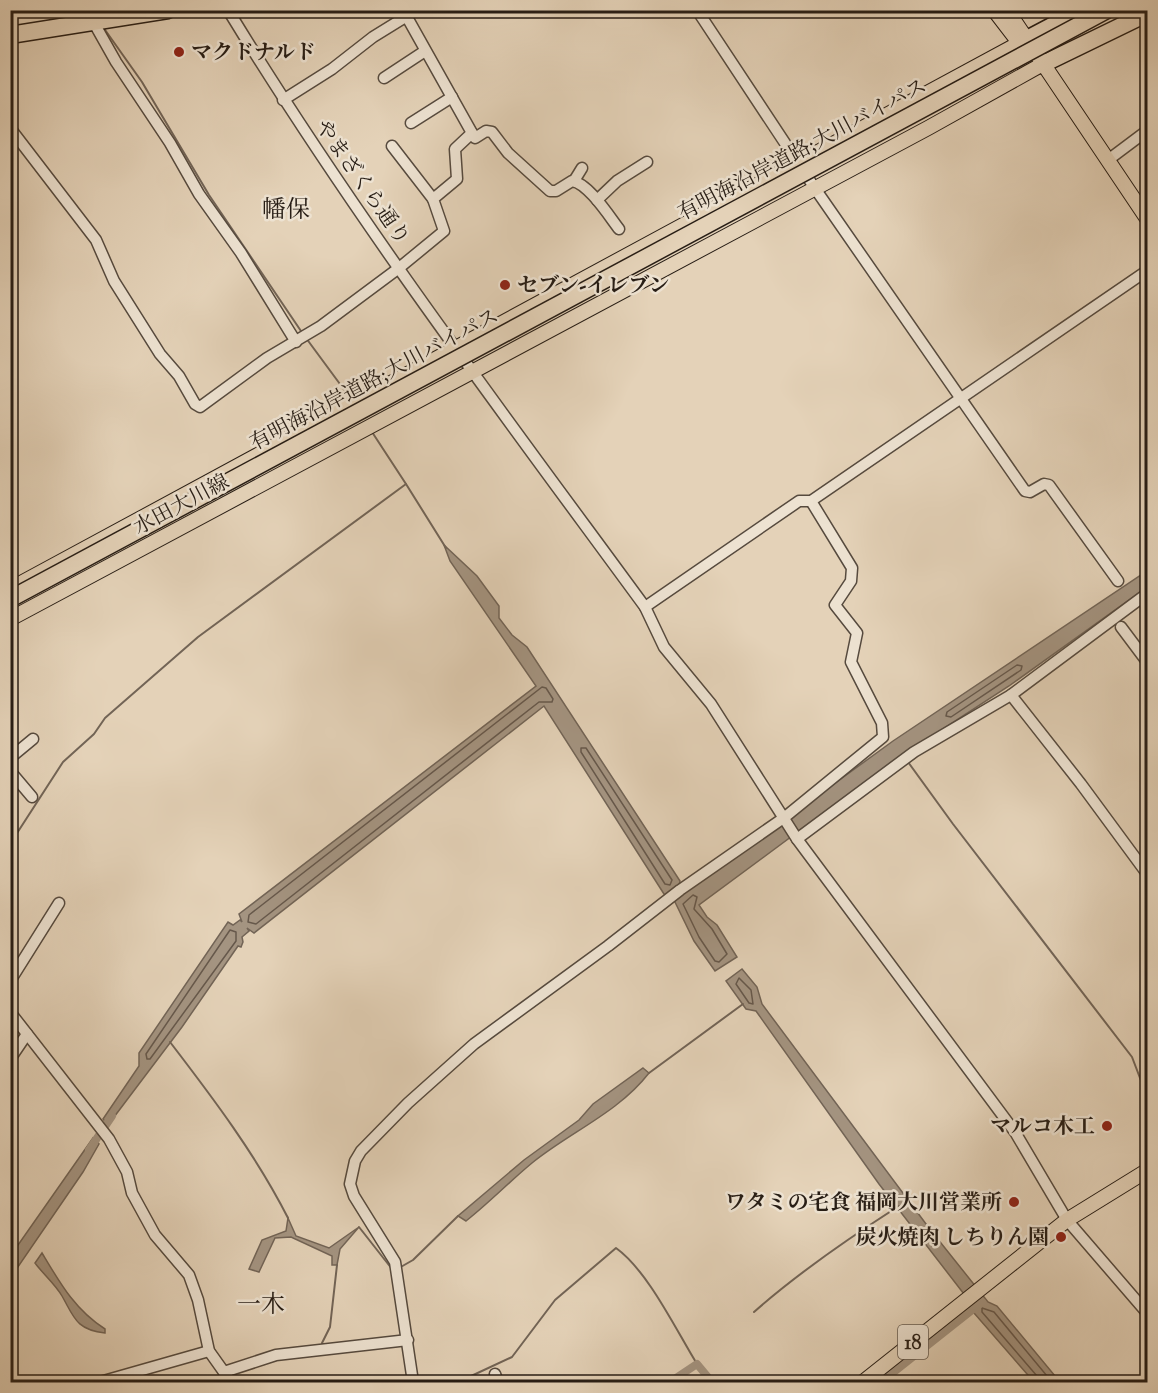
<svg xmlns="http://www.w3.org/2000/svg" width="1158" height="1393" font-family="'Sorts Mill Goudy','Noto Serif JP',serif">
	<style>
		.water { fill: #a49481; stroke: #726456; stroke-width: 1.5 }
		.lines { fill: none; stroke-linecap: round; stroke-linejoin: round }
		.shore { stroke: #66584b; stroke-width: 1.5 }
		.stream { stroke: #726456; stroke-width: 2 }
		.canal { stroke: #a49481; stroke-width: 8 }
		.minor-casing { stroke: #564a3e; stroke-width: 13 }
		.major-casing { stroke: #271d15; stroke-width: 16 }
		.highway-casing { stroke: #271d15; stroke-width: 19 }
		.minor { stroke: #ede2d1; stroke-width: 10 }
		.major { stroke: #e4d2b8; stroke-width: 14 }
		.highway { stroke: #e4d2b8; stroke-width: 16 }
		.highway-bridge-casing { stroke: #271d15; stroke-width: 19; stroke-linecap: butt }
		.highway-bridge { stroke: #e4d2b8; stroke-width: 16 }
		.poi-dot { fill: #8f2418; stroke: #ede2d1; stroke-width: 2 }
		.labels { text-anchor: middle; stroke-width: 5; stroke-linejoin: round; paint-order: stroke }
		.shield { fill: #ede2d1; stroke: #62584d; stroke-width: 1.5 }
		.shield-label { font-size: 20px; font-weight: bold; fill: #271d15 }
		.poi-label { font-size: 21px; font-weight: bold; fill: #271d15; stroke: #ede2d1; text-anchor: end }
		.street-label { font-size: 21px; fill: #271d15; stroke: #ede2d1 }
		.quarter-label { font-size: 24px; fill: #271d15; stroke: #ede2d1 }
	</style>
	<rect width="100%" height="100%" fill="#e4d2b8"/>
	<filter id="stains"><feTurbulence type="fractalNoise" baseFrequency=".00333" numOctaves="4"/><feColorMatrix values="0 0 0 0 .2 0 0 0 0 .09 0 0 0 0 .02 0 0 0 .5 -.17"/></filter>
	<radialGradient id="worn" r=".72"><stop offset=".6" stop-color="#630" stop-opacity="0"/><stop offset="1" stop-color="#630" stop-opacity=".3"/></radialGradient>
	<g class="water">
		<polygon points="444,545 477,576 499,606 499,618 512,635 527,647 680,881 679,886 668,895 664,894 544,706 254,933 247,928 249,931 242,937 243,942 241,947 238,946 182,1027 108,1125 103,1119 139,1066 139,1053 228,922 233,925 240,920 242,922 239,914 536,686 450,561"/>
		<polygon points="1147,571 1147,587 1009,686 892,762 699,905 707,917 717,925 737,957 715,971 694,941 674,900 893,741"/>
		<polygon points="742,969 757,987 762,1004 929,1228 988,1302 997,1306 1060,1382 1034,1382 974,1313 974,1307 879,1184 756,1011 746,1009 726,981"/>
		<path d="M643,1068l6,5c-31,40 -79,59 -117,90 -23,19 -43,40 -66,58l-8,-5 66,-56 55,-40 14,-16z"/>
		<polygon points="93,1138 99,1144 83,1172 11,1277 11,1255"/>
		<polygon points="288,1218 296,1236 329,1248 359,1227 340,1249 337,1265 332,1265 332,1256 291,1237 275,1238 259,1272 249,1269 262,1240 286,1231"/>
		<path d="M42,1253c18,30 33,57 63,76v4c-29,-3 -31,-16 -43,-37 -7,-12 -19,-22 -27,-33z"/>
	</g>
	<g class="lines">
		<g class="shore">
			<polygon points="1017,665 1022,666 1021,670 951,717 946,716 947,712"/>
			<polygon points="542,687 546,688 553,699 552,702 539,702 256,924 248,922 249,915"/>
			<polygon points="581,748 586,748 672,880 670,885 665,884 581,752"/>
			<polygon points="693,895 697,897 694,909 712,929 727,954 719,962 715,961 699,937 683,904"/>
			<polygon points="230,930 236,932 236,941 150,1059 147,1059 146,1054"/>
			<polygon points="739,978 751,990 753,1004 749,1003 736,984"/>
			<polyline points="1038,1382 1037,1376 982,1312 982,1308 994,1312 1052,1382"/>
		</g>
		<g class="stream">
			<polyline points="103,27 142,82 209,195 303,334"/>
			<polyline points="306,338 351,399"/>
			<polyline points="372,432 406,484"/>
			<polyline points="908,762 953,824 1132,1057 1148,1099"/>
			<polyline points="10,844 63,762 94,734 105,718 198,637 406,484 446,548"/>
			<path d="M170,1042c43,56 86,113 118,176"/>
			<polyline points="649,1073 743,1004"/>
			<polyline points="359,1227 392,1269"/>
			<polyline points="399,1268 413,1260 458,1216"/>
			<path d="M754,1312c44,-39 95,-74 145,-106"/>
			<polyline points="322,1343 330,1327 337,1265"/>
			<path d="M467,1382l2,-5 43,-20 43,-57 61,-52c32,23 60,82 81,116"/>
		</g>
		<g class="canal">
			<polyline points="89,1150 112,1116"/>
			<polyline points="670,1382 697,1364 712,1382"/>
			<polyline points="881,1382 982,1302"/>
		</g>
		<defs>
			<g id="minor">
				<path d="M228,10c127,208 274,402 417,597l19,40 47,57 86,135 218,293 52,88 81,94"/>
				<polyline points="697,10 814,187 1025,491 1030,492 1044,484 1049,485 1118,581"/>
				<polyline points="94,23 116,62 170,143 199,194 241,253 296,342"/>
				<polyline points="384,78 425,51"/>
				<polyline points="283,100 332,69 373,37 407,16"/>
				<polyline points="411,123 452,97"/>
				<polyline points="10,128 96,240 114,281 160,354 179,376 195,404 200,407 267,358 321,326 399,268 444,231 433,199 457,179 455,149 472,133 403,10"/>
				<path d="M472,133l3,5 11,-7 6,1 16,21 42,38h6l16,-10c16,2 37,35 47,48"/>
				<polyline points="392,146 433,199"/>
				<polyline points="1108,160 1148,130"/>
				<polyline points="574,181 582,168"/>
				<polyline points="597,200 617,181 647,162"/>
				<polyline points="645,607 799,501 811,501 1148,270"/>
				<polyline points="1121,627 1148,663"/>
				<polyline points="1011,695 1081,784 1148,875"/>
				<polyline points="10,758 33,739"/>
				<polyline points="10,771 32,797"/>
				<polyline points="797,839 914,752 1011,695 1148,593"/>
				<polyline points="10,981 59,903"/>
				<polyline points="10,1012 109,1139 127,1172 132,1193 155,1235 189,1275 198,1300 209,1351 231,1382"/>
				<polyline points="10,1059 27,1034"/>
				<polyline points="224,1372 276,1355 408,1340"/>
				<polyline points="495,1374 498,1382"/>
				<polyline points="100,1382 209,1351"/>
				<polyline points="413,1382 395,1262 354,1196 350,1184 355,1161 361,1151 408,1103 474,1044 608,946 680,890 785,817 883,737 882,723 851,662 857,633 835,605 851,581 852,568 811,501"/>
			</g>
			<g id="major">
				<polyline points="994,10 1024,49"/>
				<polyline points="1007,10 1148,220"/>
				<polyline points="10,589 1027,39"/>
				<polyline points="10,619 928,128 1041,65"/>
				<polyline points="863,1382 1067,1220 1148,1170"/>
			</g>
			<g id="highway">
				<polyline points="10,35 168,10"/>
				<polyline points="1027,39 1082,10"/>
				<polyline points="1041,65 1148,13"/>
			</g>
		</defs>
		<use href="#minor" class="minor-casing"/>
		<use href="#major" class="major-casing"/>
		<use href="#highway" class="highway-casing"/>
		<use href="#minor" class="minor"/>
		<use href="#major" class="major"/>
		<use href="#highway" class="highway"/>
		<defs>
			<polyline id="highway-bridge" points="10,599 1107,10"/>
		</defs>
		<use href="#highway-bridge" class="highway-bridge-casing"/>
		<use href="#highway-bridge" class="highway-bridge"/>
	</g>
	<g class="poi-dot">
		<circle cx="179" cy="52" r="6"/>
		<circle cx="505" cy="285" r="6"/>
		<circle cx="1107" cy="1126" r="6"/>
		<circle cx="1014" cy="1202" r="6"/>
		<circle cx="1061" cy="1237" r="6"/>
	</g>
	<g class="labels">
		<rect class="shield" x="898" y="1325" width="30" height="34" rx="4.5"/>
		<g class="shield-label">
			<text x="913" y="1349">18</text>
		</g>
		<g class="poi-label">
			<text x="191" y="59" text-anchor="start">マクドナルド</text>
			<text x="517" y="292" text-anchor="start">セブン-イレブン</text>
			<text x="1095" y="1133">マルコ木工</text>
			<text x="1002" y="1209">ワタミの宅食 福岡大川営業所</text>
			<text x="1049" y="1244">炭火焼肉 しちりん園</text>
		</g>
		<g class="street-label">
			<text transform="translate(802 149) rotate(-28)" y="7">有明海沿岸道路;大川バイパス</text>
			<text transform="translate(363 182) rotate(55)" y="7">やまざくら通り</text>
			<text transform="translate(374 379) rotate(-28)" y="7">有明海沿岸道路;大川バイパス</text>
			<text transform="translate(181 504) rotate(-28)" y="7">水田大川線</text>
		</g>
		<g class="quarter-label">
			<text x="286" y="217">幡保</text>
			<text x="261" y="1312">一木</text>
		</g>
	</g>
	<rect width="1158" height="1393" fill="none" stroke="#e4d2b8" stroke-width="36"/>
	<rect x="12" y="12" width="1134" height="1369" fill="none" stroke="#271d15" stroke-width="3"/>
	<rect x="18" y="18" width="1122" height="1357" fill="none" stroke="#271d15" stroke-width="1.5"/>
	<rect width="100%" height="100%" filter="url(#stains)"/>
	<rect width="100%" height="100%" fill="url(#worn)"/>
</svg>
